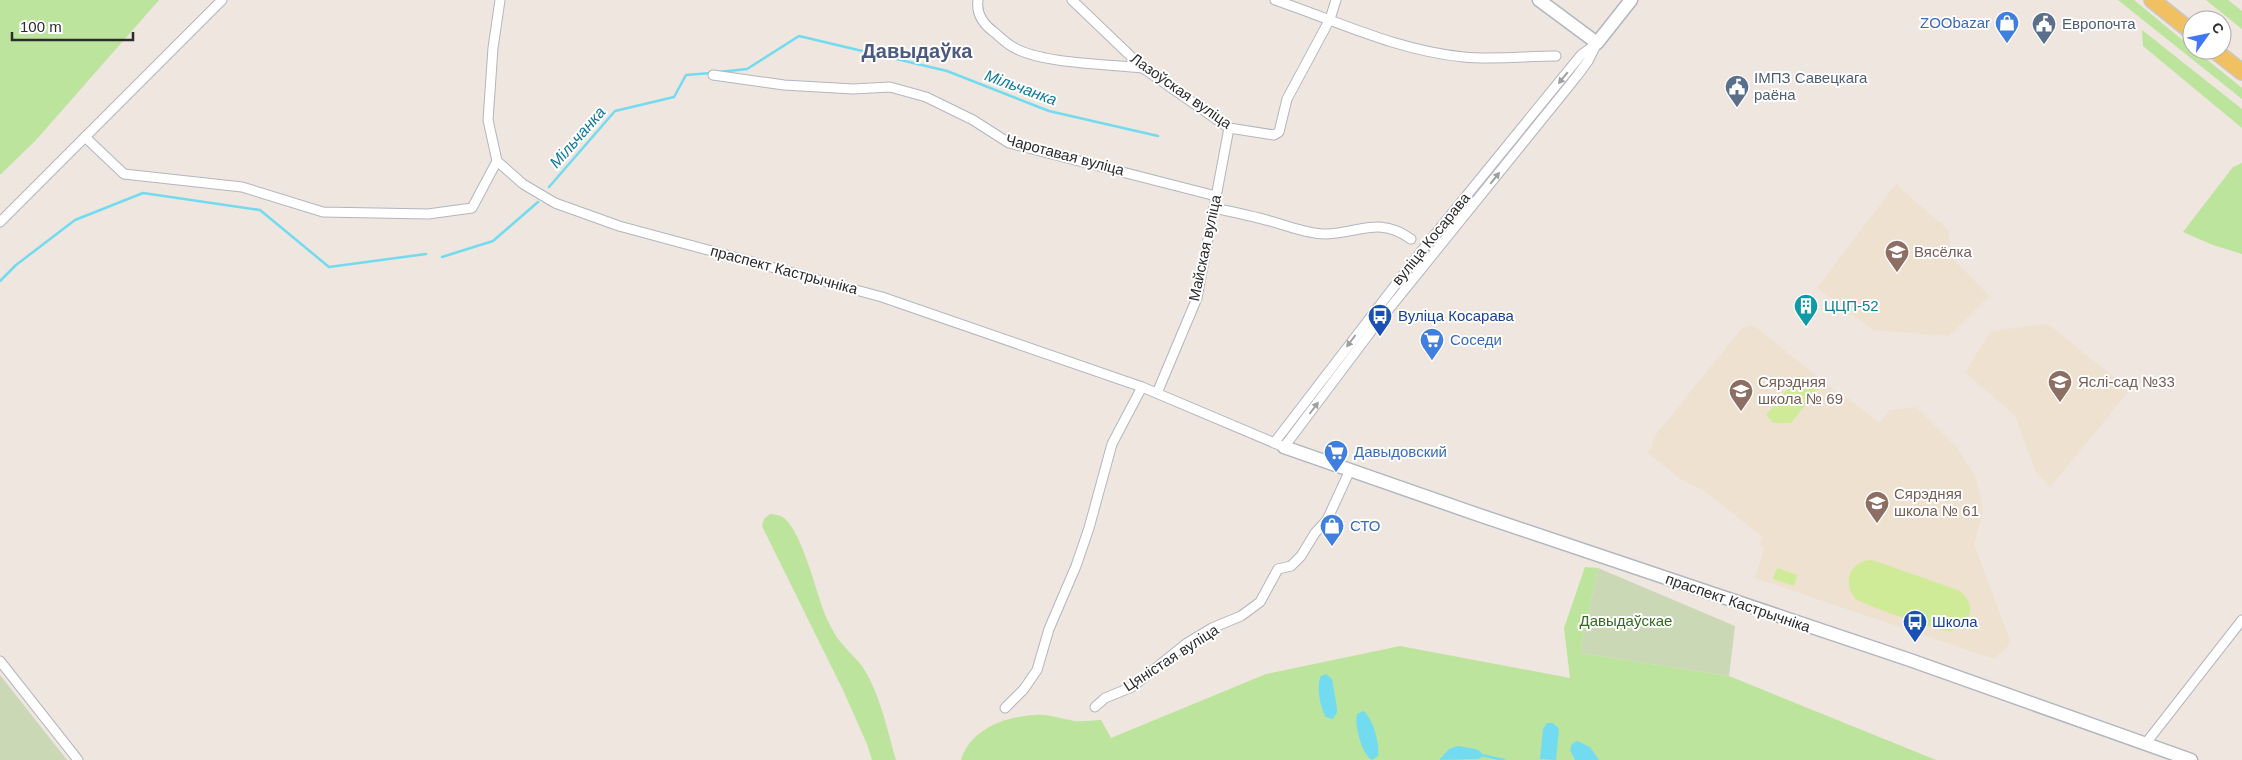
<svg xmlns="http://www.w3.org/2000/svg" width="2242" height="760" font-family="Helvetica,sans-serif">
	<style>
		.education { fill: #efe1cf }
		.green { fill: #bce49c }
		.cemetery { fill: #cad8b6 }
		.pitch { fill: #d0eb98 }
		.water { fill: #73dbef }
		.lines { fill: none; stroke-linecap: round; stroke-linejoin: round }
		.stream { stroke: #73dbef; stroke-width: 2.5 }
		.street-casing { stroke: #b2b6c0; stroke-width: 11 }
		.secondary-casing { stroke: #b2b6c0; stroke-width: 15 }
		.primary-casing { stroke: #c8c8c8; stroke-width: 18 }
		.street { stroke: #fff; stroke-width: 9 }
		.secondary { stroke: #fff; stroke-width: 12 }
		.primary { stroke: #f1c061; stroke-width: 15 }
		.oneway { fill: #a0a0a0 }
		.labels { text-anchor: middle; stroke-width: 4; stroke-linejoin: round; paint-order: stroke }
		.shop-label { font-size: 15px; fill: #366cbe; stroke: #fff; text-anchor: start }
		.service-label { font-size: 15px; fill: #4e5e75; stroke: #fff; text-anchor: start }
		.street-label { font-size: 15px; fill: #2c2c2c; stroke: #fff }
		.education-label { font-size: 15px; fill: #785e54; stroke: #fff; text-anchor: start }
		.culture-label { font-size: 15px; fill: #0d838f; stroke: #fff; text-anchor: start }
		.transit-label { font-size: 15px; fill: #164399; stroke: #fff; text-anchor: start }
		.park-label { font-size: 15px; fill: #346b1b; stroke: #fff }
		.water-label { font-size: 16px; font-style: italic; fill: #0e7c9f; stroke: #fff }
		.district-label { font-size: 20px; font-weight: bold; fill: #4c5a7e; stroke: #fff }
	</style>
	<rect width="100%" height="100%" fill="#eee6df"/>
	<g class="education">
		<polygon points="1896,184 1948,230 1951,257 1989,296 1949,336 1873,330 1817,288"/>
		<polygon points="2048,324 2130,390 2050,487 2036,472 2015,416 1965,372 1991,331"/>
		<polygon points="1753,325 1837,392 1842,393 1879,423 1890,410 1916,407 1958,449 1976,478 1983,510 1974,544 2011,643 1994,659 1755,578 1764,548 1759,545 1763,537 1704,491 1681,479 1647,453 1652,447 1654,437 1742,328"/>
	</g>
	<g class="green">
		<polygon points="0,0 159,0 36,140 0,175"/>
		<polygon points="2118,0 2134,0 2192,48 2192,50 2195,50 2242,88 2242,99"/>
		<polygon points="2206,0 2228,0 2242,11 2242,29"/>
		<polygon points="2142,30 2242,109 2242,128 2143,46"/>
		<polygon points="2242,163 2242,254 2213,245 2183,232 2233,167"/>
		<path d="M770,514c4,0 10,1 14,4 19,16 32,75 42,99 5,10 10,21 18,29 5,7 13,13 18,20 18,27 25,63 34,94h-24l-5,-16 -24,-54 -81,-164 2,-7z"/>
		<path d="M1585,567l13,1 -18,85 149,23 207,84h-975c9,-31 45,-44 75,-45 12,-1 26,4 38,6 9,1 18,-1 27,-1l10,18 155,-64 134,-28 170,32 -6,-50z"/>
	</g>
	<g class="cemetery">
		<polygon points="1598,568 1735,626 1729,676 1580,653"/>
		<polygon points="0,674 0,675 67,760 0,760"/>
	</g>
	<g class="pitch">
		<polygon points="1799,375 1818,389 1791,423 1773,423 1766,415"/>
		<path d="M1872,560l86,30c8,5 13,13 12,22 -2,11 -11,19 -22,19 -9,0 -80,-25 -91,-31 -16,-15 -8,-40 15,-40z"/>
		<polygon points="1777,568 1797,575 1794,586 1773,579"/>
	</g>
	<g class="water">
		<path d="M1326,674l6,5 5,29v4l-4,7 -7,-2c-6,-9 -10,-32 -5,-41z"/>
		<path d="M1363,711c10,6 17,34 15,45l-6,4c-10,-5 -18,-35 -15,-46z"/>
		<polygon points="1547,723 1553,723 1559,729 1556,760 1540,759 1543,729"/>
		<polygon points="1577,741 1590,747 1599,760 1575,760 1570,750 1572,744"/>
		<polygon points="1458,746 1476,749 1481,752 1482,757 1478,759 1439,760 1449,749"/>
	</g>
	<g class="lines">
		<g class="stream">
			<polyline points="719,72 747,69 799,36 947,71 1049,111 1158,136"/>
			<polyline points="549,187 615,111 674,97 686,75 711,73"/>
			<polyline points="442,257 493,241 538,202"/>
			<polyline points="0,281 16,265 75,220 143,193 260,210 329,267 426,254"/>
			<polyline points="1481,755 1504,760"/>
		</g>
		<defs>
			<g id="street">
				<polyline points="500,0 493,48 488,120 497,161 523,184 555,203 619,226 882,297 1142,387 1284,447 1372,330 1577,76 1588,61 1597,43"/>
				<path d="M978,0c-2,14 5,24 16,32 6,5 12,11 19,15 28,17 96,17 130,21"/>
				<polyline points="1072,0 1143,68 1229,128 1274,135 1279,132 1287,99 1330,19 1336,0"/>
				<path d="M1275,0c62,21 123,51 189,57 30,3 62,-1 92,-1"/>
				<polyline points="713,75 784,85 853,89 890,87 926,97 973,120 1009,143 1216,196"/>
				<polyline points="85,137 124,174 242,187 323,212 428,214 472,208 497,161"/>
				<path d="M1214,208c19,4 38,8 56,13 19,5 37,13 56,13 34,-1 53,-18 85,5"/>
				<polyline points="0,222 222,0"/>
				<polyline points="1157,393 1197,298 1229,128"/>
				<polyline points="1274,443 1423,249 1581,55 1595,45"/>
				<polyline points="0,661 78,760"/>
				<polyline points="1095,707 1105,698 1132,687 1187,643 1212,628 1241,616 1260,602 1278,569 1291,566 1301,556 1315,533 1327,520 1350,470"/>
				<polyline points="1005,708 1024,689 1037,670 1049,629 1076,566 1089,528 1112,444 1142,387"/>
				<polyline points="2146,743 2242,620"/>
			</g>
			<g id="secondary">
				<polyline points="1539,0 1597,43 1631,0"/>
				<polyline points="1284,447 1476,514 1910,660 2191,760"/>
			</g>
			<g id="primary">
				<polyline points="2152,0 2192,32"/>
				<polyline points="2214,50 2242,72"/>
			</g>
		</defs>
		<use href="#street" class="street-casing"/>
		<use href="#secondary" class="secondary-casing"/>
		<use href="#primary" class="primary-casing"/>
		<use href="#street" class="street"/>
		<use href="#secondary" class="secondary"/>
		<use href="#primary" class="primary"/>
	</g>
	<defs><path id="oneway-solid" d="M-6-.8H1V-3.2L6.5 0L1 3.2V.8H-6Z" transform="scale(1.25)"/></defs>
	<g class="oneway">
		<use href="#oneway-solid" transform="translate(1563 78) rotate(129)"/>
		<use href="#oneway-solid" transform="translate(1495 178) rotate(-51)"/>
		<use href="#oneway-solid" transform="translate(1351 341) rotate(127)"/>
		<use href="#oneway-solid" transform="translate(1314 408) rotate(-53)"/>
	</g>
	<defs>
		<symbol id="shop-pin" viewBox="-11 -11 22 30"><path d="M0 17L-7.5 6A9.5 9.5 0 1 1 7.5 6Z" fill="#3f7fe0" stroke="#fff"/><path d="M-5-2.5h2.3a2.7 3.5 0 0 1 5.4 0H5L5.5 6h-11ZM-1.5-2.5h3a1.5 2.3 0 0 0-3 0Z" fill="#fff"/></symbol>
		<symbol id="civic-pin" viewBox="-11 -11 22 30"><path d="M0 17L-7.5 6A9.5 9.5 0 1 1 7.5 6Z" fill="#5c6f8a" stroke="#fff"/><path d="M-.6-6.5H3V-4.5H.6V-3L4-1V1h2V6H-6V1h2V-1L-.6-3ZM-1.2 2.5V6h2.4V2.5Z" fill="#fff"/></symbol>
		<symbol id="school-pin" viewBox="-11 -11 22 30"><path d="M0 17L-7.5 6A9.5 9.5 0 1 1 7.5 6Z" fill="#8d6e63" stroke="#fff"/><path d="M0-5L7-2L0 1L-7-2ZM-4 1L0 2.5L4 1V4Q0 6-4 4Z" fill="#fff"/></symbol>
		<symbol id="building-pin" viewBox="-11 -11 22 30"><path d="M0 17L-7.5 6A9.5 9.5 0 1 1 7.5 6Z" fill="#0f9aa8" stroke="#fff"/><path d="M-4-6H4V6H1V3H-1V6H-4ZM-2.5-4.3h1.7v1.8h-1.7ZM.8-4.3h1.7v1.8H.8ZM-2.5-1h1.7V.8h-1.7ZM.8-1h1.7V.8H.8Z" fill="#fff"/></symbol>
		<symbol id="bus-pin" viewBox="-11 -11 22 30"><path d="M0 17L-7.5 6A9.5 9.5 0 1 1 7.5 6Z" fill="#1a4fb4" stroke="#fff"/><path d="M-5-6H5V4H4V6H2V4H-2V6H-4V4H-5ZM-3.5-4V0h7V-4ZM-3.5 1.2v1.5H-2V1.2ZM2 1.2v1.5H3.5V1.2Z" fill="#fff"/></symbol>
		<symbol id="supermarket-pin" viewBox="-11 -11 22 30"><path d="M0 17L-7.5 6A9.5 9.5 0 1 1 7.5 6Z" fill="#3f7fe0" stroke="#fff"/><path d="M-6-5.5h2.5l.6 2H6L4.5 2H-2.5L-4.4-4H-6ZM-1.5 3.2a1.3 1.3 0 1 0 .1 0ZM3 3.2a1.3 1.3 0 1 0 .1 0Z" fill="#fff"/></symbol>
	</defs>
	<g fill-rule="evenodd">
		<use href="#shop-pin" x="1993" y="9" width="28" height="38"/>
		<use href="#civic-pin" x="2030" y="10" width="28" height="38"/>
		<use href="#civic-pin" x="1723" y="73" width="28" height="38"/>
		<use href="#school-pin" x="1883" y="238" width="28" height="38"/>
		<use href="#building-pin" x="1792" y="292" width="28" height="38"/>
		<use href="#bus-pin" x="1366" y="302" width="28" height="38"/>
		<use href="#supermarket-pin" x="1418" y="326" width="28" height="38"/>
		<use href="#school-pin" x="2046" y="368" width="28" height="38"/>
		<use href="#school-pin" x="1727" y="377" width="28" height="38"/>
		<use href="#supermarket-pin" x="1322" y="438" width="28" height="38"/>
		<use href="#school-pin" x="1863" y="489" width="28" height="38"/>
		<use href="#shop-pin" x="1318" y="512" width="28" height="38"/>
		<use href="#bus-pin" x="1901" y="608" width="28" height="38"/>
	</g>
	<g class="labels">
		<g class="shop-label">
			<text x="1990" y="28" text-anchor="end">ZOObazar</text>
			<text x="1450" y="345">Соседи</text>
			<text x="1354" y="457">Давыдовский</text>
			<text x="1350" y="531">СТО</text>
		</g>
		<g class="service-label">
			<text x="2062" y="29">Европочта</text>
			<text x="1754" y="83">ІМПЗ Савецкага<tspan x="1754" dy="17">раёна</tspan></text>
		</g>
		<g class="street-label">
			<text transform="translate(1181 91) rotate(35)" y="5">Лазоўская вуліца</text>
			<text transform="translate(1065 155) rotate(15)" y="5">Чаротавая вуліца</text>
			<text transform="translate(1431 239) rotate(-51)" y="5">вуліца Косарава</text>
			<text transform="translate(1205 248) rotate(-78)" y="5">Майская вуліца</text>
			<text transform="translate(784 270) rotate(15)" y="5">праспект Кастрычніка</text>
			<text transform="translate(1738 603) rotate(19)" y="5">праспект Кастрычніка</text>
			<text transform="translate(1171 658) rotate(-33)" y="5">Цяністая вуліца</text>
		</g>
		<g class="education-label">
			<text x="1914" y="257">Вясёлка</text>
			<text x="1758" y="387">Сярэдняя<tspan x="1758" dy="17">школа № 69</tspan></text>
			<text x="2078" y="387">Яслі-сад №33</text>
			<text x="1894" y="499">Сярэдняя<tspan x="1894" dy="17">школа № 61</tspan></text>
		</g>
		<g class="culture-label">
			<text x="1824" y="311">ЦЦП-52</text>
		</g>
		<g class="transit-label">
			<text x="1398" y="321">Вуліца Косарава</text>
			<text x="1932" y="627">Школа</text>
		</g>
		<g class="park-label">
			<text x="1626" y="626">Давыдаўскае</text>
		</g>
		<g class="water-label">
			<text transform="translate(1021 87) rotate(20)" y="6">Мільчанка</text>
			<text transform="translate(577 137) rotate(-49)" y="6">Мільчанка</text>
		</g>
		<g class="district-label">
			<text x="917" y="58">Давыдаўка</text>
		</g>
	</g>
	<g transform="translate(2207 35) rotate(57)"><circle r="24" fill="#ffffff" stroke="#ababab"/>
	<path d="M0-4L9 19L0 12L-9 19Z" fill="#4076fa"/>
	<text y="-8" font-size="14" font-weight="bold" text-anchor="middle" fill="#2c2c2c">С</text>
	</g>
	<path d="M12 32v8h121v-8" fill="none" stroke="#2c2c2c" stroke-width="2.5"/>
	<text x="20" y="32" font-size="15" fill="#2c2c2c" stroke="#ffffff" stroke-width="4" paint-order="stroke">100 m</text>
</svg>
